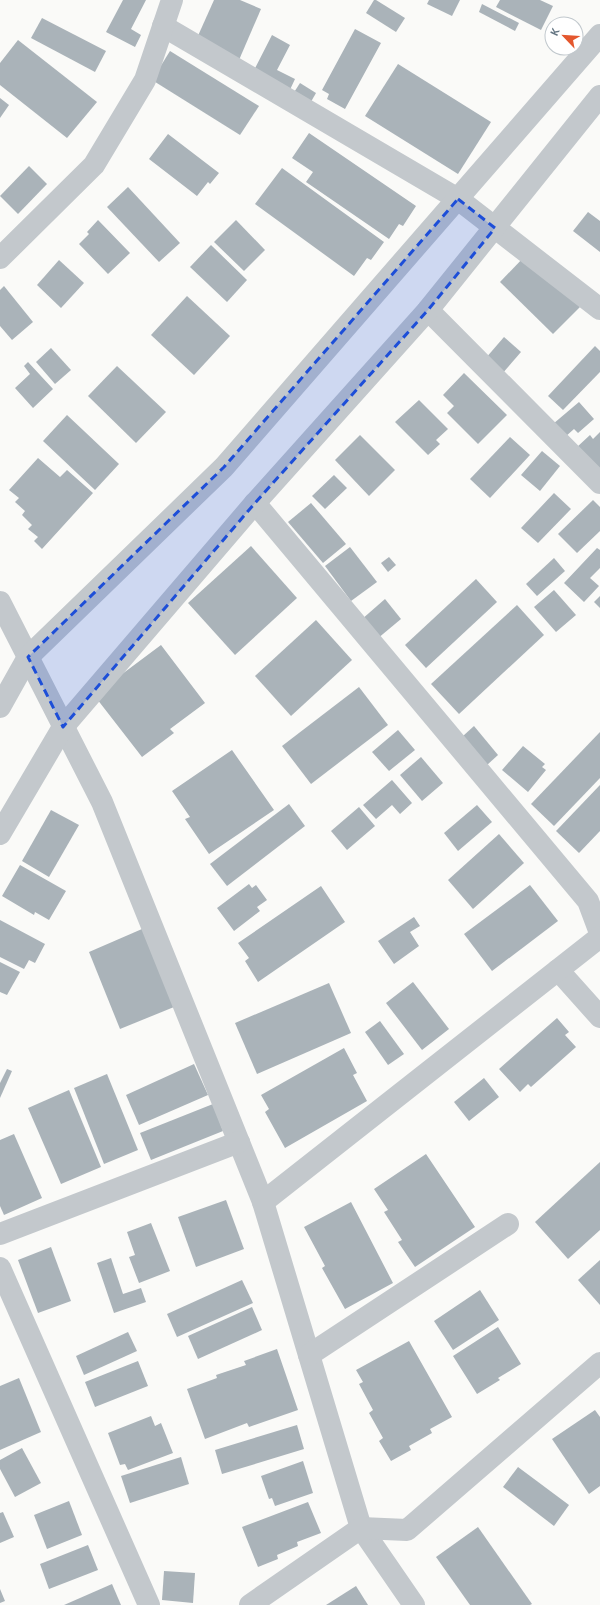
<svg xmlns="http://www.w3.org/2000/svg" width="600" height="1605" font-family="'PT Sans',sans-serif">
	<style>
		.building { fill: #aab3b9 }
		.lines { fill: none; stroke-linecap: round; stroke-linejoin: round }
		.minor { stroke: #c3c8cc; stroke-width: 22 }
		.marked { fill: #1d4ed8; fill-opacity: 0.2; stroke: #1d4ed8; stroke-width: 3; stroke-dasharray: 8 5; stroke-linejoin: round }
	</style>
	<rect width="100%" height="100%" fill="#fafaf8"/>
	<g class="building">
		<polygon points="123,0 146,0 131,29 141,35 135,47 106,32"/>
		<polygon points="214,0 240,0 261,9 239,60 197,38"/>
		<polygon points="374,0 376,0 405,18 396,32 366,13"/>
		<polygon points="429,0 460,0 452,16 427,4"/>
		<polygon points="500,0 540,0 553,6 541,30 496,7"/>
		<polygon points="482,4 519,23 515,31 479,12"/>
		<polygon points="42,18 106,51 95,72 31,38"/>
		<polygon points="355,29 381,43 345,109 327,99 329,94 322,90"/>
		<polygon points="272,35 290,45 277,70 295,79 288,94 251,76"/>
		<polygon points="18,40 97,102 67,138 0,85 0,63"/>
		<polygon points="170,51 259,106 240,135 152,80"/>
		<polygon points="398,64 491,122 458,174 365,116"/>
		<polygon points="300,83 316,93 308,107 291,97"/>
		<polygon points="0,98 9,105 0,118"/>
		<polygon points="309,133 416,206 403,226 399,224 389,239 306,182 313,172 292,158"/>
		<polygon points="168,134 219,173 210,184 208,182 197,196 149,159"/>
		<polygon points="29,166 47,184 18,214 0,196"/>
		<polygon points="282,168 384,242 371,260 367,258 354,276 255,204"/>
		<polygon points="128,187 180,243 159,262 107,207"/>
		<polygon points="588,212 600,221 600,252 573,231"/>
		<polygon points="98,220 130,253 108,274 79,244 89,234 87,232"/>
		<polygon points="236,220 265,250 244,271 214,242"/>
		<polygon points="211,245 247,280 227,302 190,267"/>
		<polygon points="526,255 580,307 553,334 500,282"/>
		<polygon points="59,260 84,283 61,308 37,285"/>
		<polygon points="4,286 33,322 12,340 0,326 0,290"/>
		<polygon points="187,296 230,336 194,375 151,335"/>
		<polygon points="504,337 521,352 502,374 485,359"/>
		<polygon points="595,346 600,351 600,372 563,410 548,396"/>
		<polygon points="51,348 71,370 55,384 36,362"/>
		<polygon points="28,362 53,389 33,408 15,388 30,374 24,366"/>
		<polygon points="117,366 166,412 136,443 88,396"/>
		<polygon points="464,373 507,415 478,444 447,413 454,406 443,395"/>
		<polygon points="419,400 448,429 436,440 440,444 428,455 395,422"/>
		<polygon points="579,402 594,419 578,433 574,429 565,437 553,424"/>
		<polygon points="67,415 119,464 95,490 43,441"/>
		<polygon points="600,432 600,474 576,448 590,435 593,439"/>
		<polygon points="360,435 395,470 369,496 335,460"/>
		<polygon points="510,437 530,455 490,498 470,479"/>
		<polygon points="542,451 560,466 540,491 521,475"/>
		<polygon points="38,458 60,477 67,470 93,493 42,549 34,541 38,537 28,529 32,525 22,515 25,511 15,502 19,498 9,490"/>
		<polygon points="334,475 347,488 325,509 312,496"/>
		<polygon points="554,493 571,509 538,543 521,528"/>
		<polygon points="593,500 600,507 600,531 577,553 558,534"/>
		<polygon points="311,503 346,544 323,563 288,522"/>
		<polygon points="251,546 297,598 235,655 188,603"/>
		<polygon points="350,547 377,582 351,601 325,566"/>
		<polygon points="597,548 600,550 600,568 590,578 599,586 584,602 564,583"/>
		<polygon points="389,557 396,565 388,572 381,563"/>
		<polygon points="554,558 565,571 537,596 526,584"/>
		<polygon points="476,579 497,602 426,668 405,645"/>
		<polygon points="554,590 576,615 556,632 534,607"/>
		<polygon points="600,596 600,608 594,602"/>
		<polygon points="385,599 401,619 377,639 361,620"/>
		<polygon points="517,605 544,635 459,714 431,684"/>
		<polygon points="316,620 352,660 291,716 255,676"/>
		<polygon points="161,645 205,703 170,729 174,733 142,757 97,699 102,689"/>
		<polygon points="359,687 388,725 311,784 282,746"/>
		<polygon points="474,726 498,755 487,765 463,736"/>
		<polygon points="398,730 415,750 389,771 372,752"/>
		<polygon points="600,732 600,778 554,826 531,804"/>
		<polygon points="523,746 545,764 542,767 546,770 528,792 502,770"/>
		<polygon points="232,750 274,810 209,854 185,819 190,817 172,791"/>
		<polygon points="421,757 443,783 422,801 400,775"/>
		<polygon points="392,780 412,803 400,814 392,805 376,819 363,805"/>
		<polygon points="600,785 600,831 579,853 556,831"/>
		<polygon points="289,804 305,826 227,886 210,864"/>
		<polygon points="477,805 492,822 458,851 444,833"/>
		<polygon points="359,807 375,826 347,850 331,831"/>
		<polygon points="51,810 79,825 49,877 22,861"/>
		<polygon points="499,834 524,863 473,909 448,880"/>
		<polygon points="20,865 66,891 49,920 35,912 34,915 2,896"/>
		<polygon points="249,884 252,888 256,885 267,900 257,907 260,911 234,931 217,908"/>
		<polygon points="530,885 558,921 492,971 464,934"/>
		<polygon points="321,886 345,922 258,982 245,961 249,958 238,943"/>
		<polygon points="414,917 420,926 410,932 419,946 394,964 378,941"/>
		<polygon points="0,920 45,944 35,963 29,960 24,969 0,957"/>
		<polygon points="142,929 174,1007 120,1029 89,952"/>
		<polygon points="0,962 20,972 7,995 0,992"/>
		<polygon points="413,982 449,1029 422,1050 386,1003"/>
		<polygon points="329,983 351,1033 257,1074 235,1023"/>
		<polygon points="557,1018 569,1032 565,1035 576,1047 531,1087 528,1084 520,1092 499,1069"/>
		<polygon points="380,1021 404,1054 388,1065 365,1032"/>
		<polygon points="344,1048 357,1073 353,1075 367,1101 285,1148 265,1112 269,1109 261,1095"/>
		<polygon points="194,1064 208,1095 139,1125 126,1095"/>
		<polygon points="7,1069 12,1071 0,1098 0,1083"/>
		<polygon points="107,1074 138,1150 104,1164 74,1088"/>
		<polygon points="484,1078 499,1097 469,1121 454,1102"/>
		<polygon points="69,1090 101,1167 61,1184 28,1108"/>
		<polygon points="213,1104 223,1131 151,1160 140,1133"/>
		<polygon points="14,1134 42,1198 4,1215 0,1206 0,1140"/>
		<polygon points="426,1154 475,1227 415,1267 398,1242 402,1240 384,1212 388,1210 374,1189"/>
		<polygon points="600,1162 600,1230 568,1259 535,1222"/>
		<polygon points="226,1200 244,1249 196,1267 178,1217"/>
		<polygon points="351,1202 393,1283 345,1309 322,1268 325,1266 304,1227"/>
		<polygon points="151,1223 170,1271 139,1283 129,1257 135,1255 127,1232"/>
		<polygon points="51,1247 71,1301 38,1313 18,1260"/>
		<polygon points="111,1258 123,1294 141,1288 146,1302 114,1313 97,1263"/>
		<polygon points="600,1260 600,1305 578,1280"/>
		<polygon points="242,1280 253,1303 177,1337 167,1314"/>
		<polygon points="480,1290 499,1320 453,1350 434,1321"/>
		<polygon points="252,1307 262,1330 198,1359 188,1336"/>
		<polygon points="498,1327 521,1364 498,1378 500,1380 477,1394 453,1356"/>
		<polygon points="128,1332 137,1351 84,1375 76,1356"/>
		<polygon points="409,1341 452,1417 430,1429 432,1433 409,1446 411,1450 391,1461 379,1441 383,1438 369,1413 373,1410 359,1384 363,1382 356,1370"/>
		<polygon points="277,1349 298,1410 249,1427 247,1423 205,1439 187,1389 217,1378 216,1375 246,1365 244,1361"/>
		<polygon points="138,1361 148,1386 95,1407 85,1382"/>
		<polygon points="19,1378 41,1432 0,1450 0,1386"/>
		<polygon points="595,1410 600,1417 600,1486 589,1494 552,1439"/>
		<polygon points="151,1416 155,1426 161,1423 173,1453 128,1470 125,1464 120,1465 108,1433"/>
		<polygon points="297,1425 304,1449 222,1474 215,1450"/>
		<polygon points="22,1448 41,1483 15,1497 0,1469 0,1460"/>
		<polygon points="181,1457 189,1484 130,1503 121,1476"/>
		<polygon points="303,1461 313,1493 275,1506 272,1498 269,1499 261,1476"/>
		<polygon points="518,1467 569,1505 554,1526 503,1487"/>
		<polygon points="69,1501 82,1535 47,1549 34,1515"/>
		<polygon points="308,1502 321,1533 297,1542 298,1546 277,1555 278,1559 258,1567 242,1527"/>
		<polygon points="3,1512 14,1537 0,1543 0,1513"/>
		<polygon points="478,1527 532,1604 530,1605 470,1605 436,1557"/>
		<polygon points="88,1545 98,1570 49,1589 40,1564"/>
		<polygon points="164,1571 195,1573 193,1603 162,1600"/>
		<polygon points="112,1584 121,1605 64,1605"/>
		<polygon points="356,1586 368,1605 326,1605"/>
		<polygon points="0,1589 5,1601 0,1603"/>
	</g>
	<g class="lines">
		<g class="minor">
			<polyline points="163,26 458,199 600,309"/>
			<polyline points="0,258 94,165 145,80 172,0"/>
			<polyline points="428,310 600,483"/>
			<polyline points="255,503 588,901 600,933"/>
			<polyline points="0,602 102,802 263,1202 361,1528 414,1605"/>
			<polyline points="0,707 28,657 224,467 600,35"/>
			<polyline points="0,834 63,727 255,503 428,310 600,96"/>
			<polyline points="558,970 600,1017"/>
			<polyline points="263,1202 600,937"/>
			<polyline points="0,1234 239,1142"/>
			<polyline points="0,1268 149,1605"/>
			<polyline points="309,1355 508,1224"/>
			<polyline points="250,1605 361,1528 407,1530 600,1363"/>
		</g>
	</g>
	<path class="marked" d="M458,199l37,29 -67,82 -173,193 -192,224 -35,-70 196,-190z"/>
	<g transform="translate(564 36) rotate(295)"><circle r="19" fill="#ffffff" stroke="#c1c8cd"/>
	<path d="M0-3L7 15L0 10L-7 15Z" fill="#e4572e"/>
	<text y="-6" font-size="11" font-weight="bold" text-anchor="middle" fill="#657683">K</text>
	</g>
</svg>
